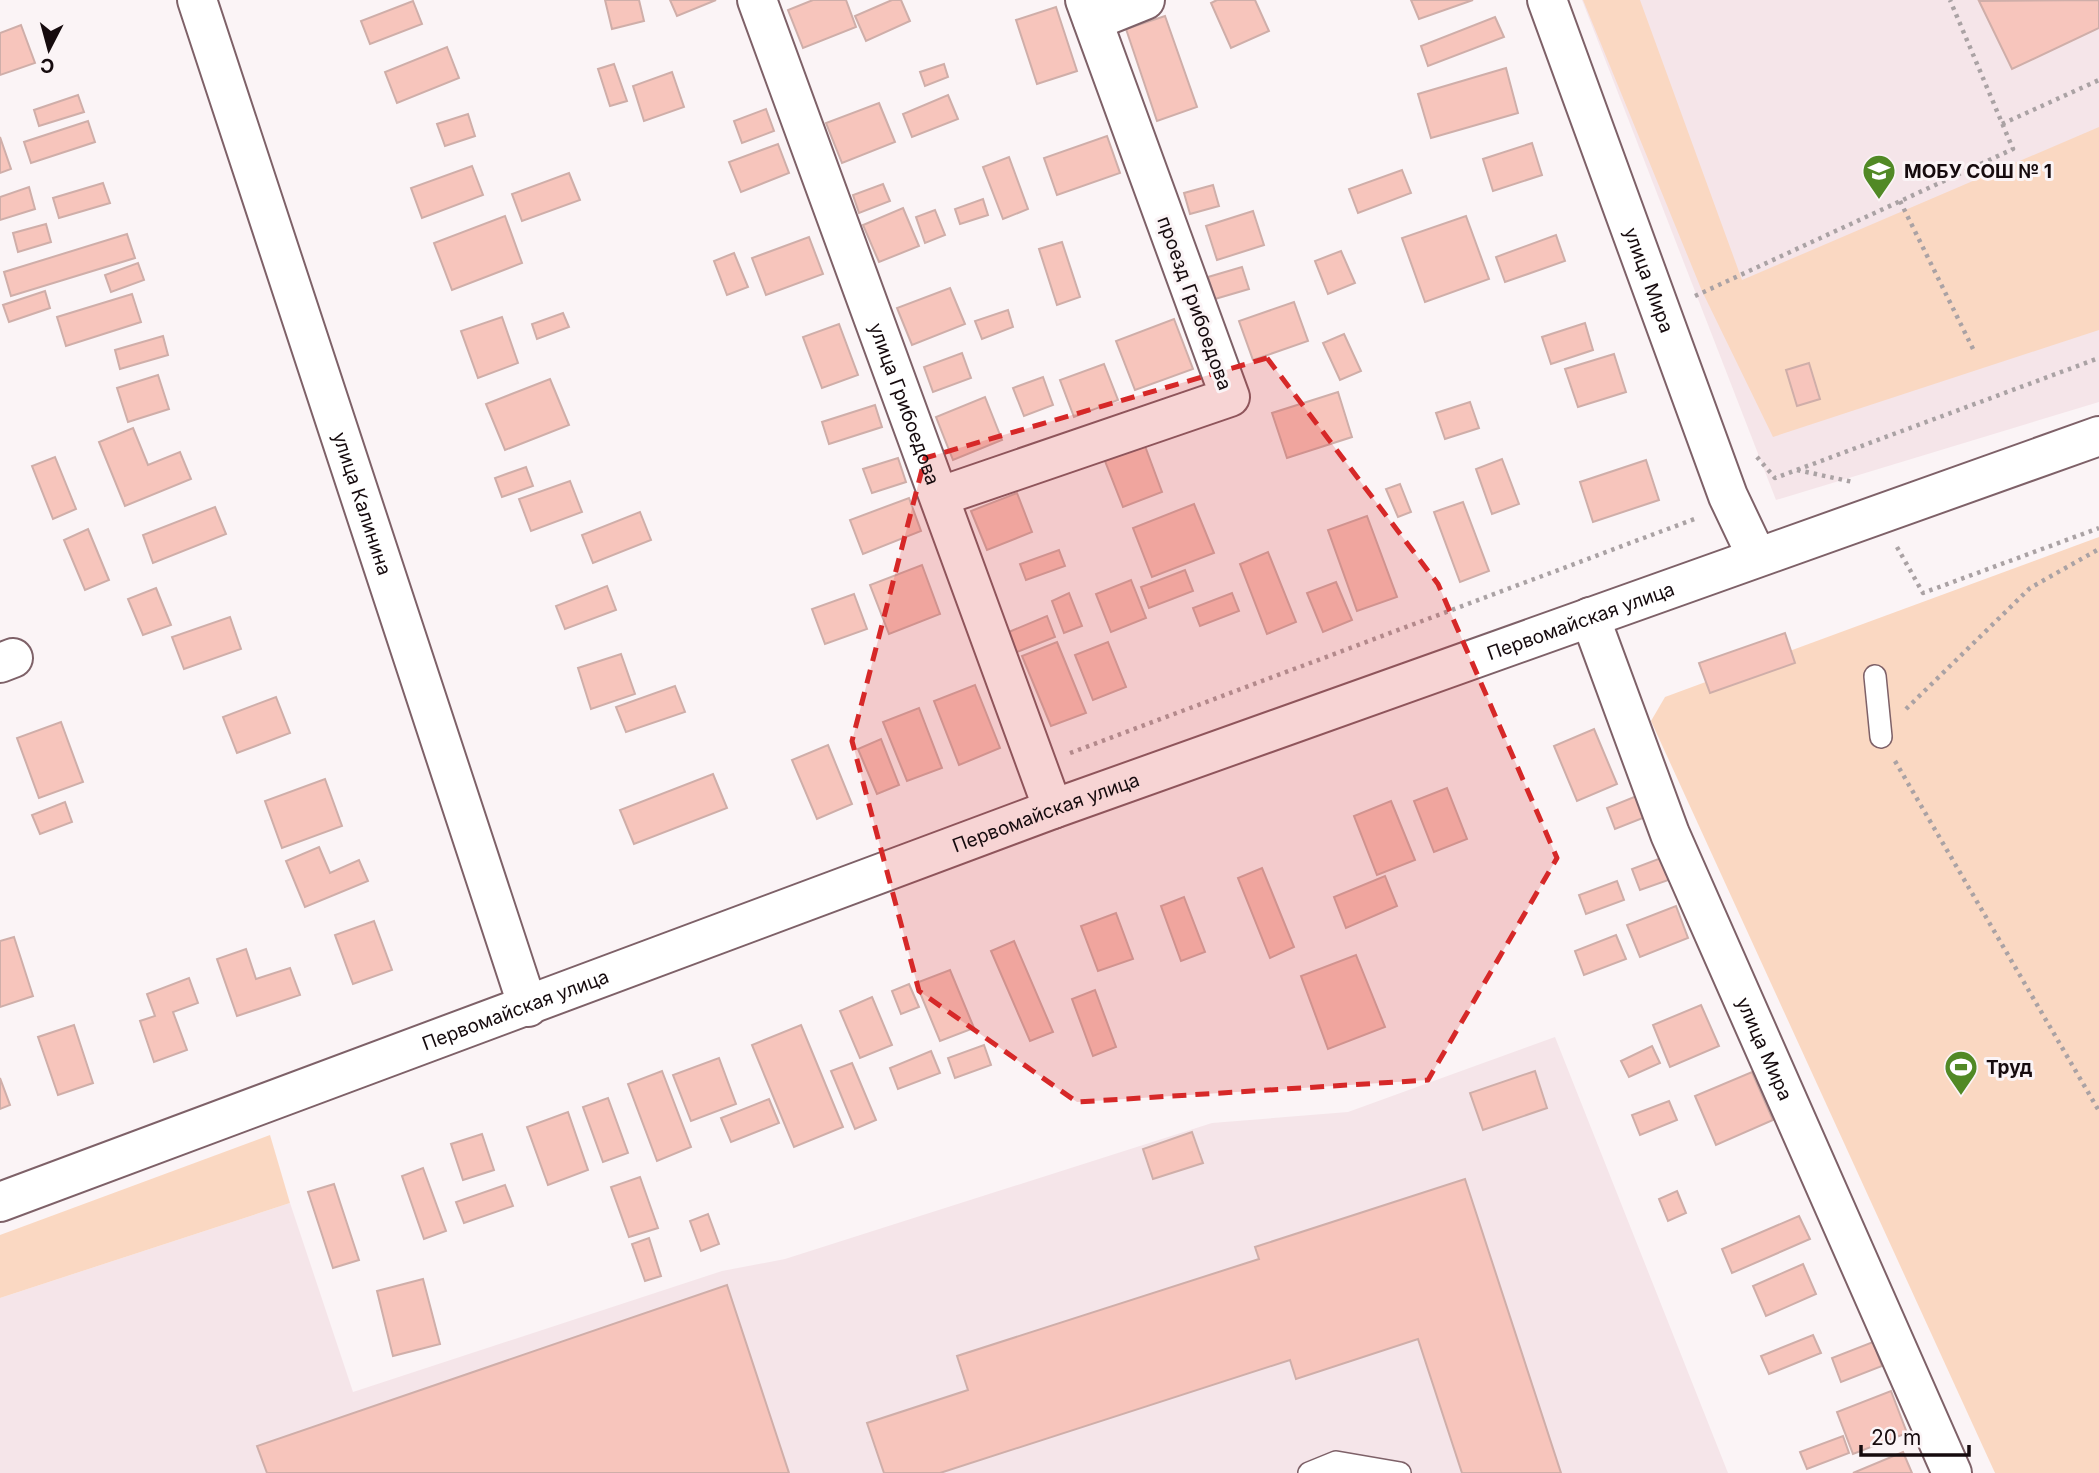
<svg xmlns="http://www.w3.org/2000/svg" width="2099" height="1473" font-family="Inter,sans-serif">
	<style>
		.built { fill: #f5e5e9 }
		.green { fill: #fad8c2 }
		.building { fill: #f7c5bc; stroke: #cfaea9; stroke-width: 2 }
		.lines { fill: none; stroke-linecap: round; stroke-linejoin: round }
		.service-casing { stroke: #7e6168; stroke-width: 24 }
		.minor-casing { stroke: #7e6168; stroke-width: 42 }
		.tertiary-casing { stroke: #7e6168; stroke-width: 42 }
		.path { stroke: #aaa2a4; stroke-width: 4.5; stroke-dasharray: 3.5 5; stroke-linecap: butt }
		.service { stroke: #fff; stroke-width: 21 }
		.minor { stroke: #fff; stroke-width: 38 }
		.tertiary { stroke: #fff; stroke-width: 38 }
		.marked { fill: #d62828; fill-opacity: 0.2; stroke: #d62828; stroke-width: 5; stroke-dasharray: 14 9; stroke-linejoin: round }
		.labels { text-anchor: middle; stroke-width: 6; stroke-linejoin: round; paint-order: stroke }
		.poi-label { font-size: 19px; font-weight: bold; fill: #160b0e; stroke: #fbf4f6; text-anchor: start }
		.street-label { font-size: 19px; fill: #160b0e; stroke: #fbf4f6 }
	</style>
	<rect width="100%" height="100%" fill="#fbf4f6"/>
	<g class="built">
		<polygon points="1582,0 2099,0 2099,402 1776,500"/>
		<polygon points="1555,1037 1728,1473 0,1473 0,1298 290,1203 353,1392 722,1271 785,1259 1212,1123 1348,1112"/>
	</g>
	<g class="green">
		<polygon points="1583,0 1640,0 1742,280 2099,127 2099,330 1773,437 1702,291"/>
		<polygon points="2099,537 2099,1473 1995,1473 1651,721 1665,697"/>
		<polygon points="270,1135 290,1203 0,1298 0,1235"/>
	</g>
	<g class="building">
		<polygon points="605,0 639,0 644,21 612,29"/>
		<polygon points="670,0 716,0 677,16"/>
		<polygon points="813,0 846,0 856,27 803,48 788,10"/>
		<polygon points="892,0 901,0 910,21 866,41 855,16"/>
		<polygon points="1217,0 1255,0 1269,31 1231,48 1211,3"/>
		<polygon points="1411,0 1473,0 1419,19"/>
		<polygon points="2099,0 2099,28 2012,69 1979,1"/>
		<polygon points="413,1 422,24 370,44 361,21"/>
		<polygon points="1056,7 1077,71 1037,84 1016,20"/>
		<polygon points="1165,16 1197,107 1157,121 1126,29"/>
		<polygon points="1495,17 1504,37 1428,66 1421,46"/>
		<polygon points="21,25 35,63 0,75 0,33"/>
		<polygon points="447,47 459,78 397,103 385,72"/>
		<polygon points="614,64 627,101 610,106 598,69"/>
		<polygon points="944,64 948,77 925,86 920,72"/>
		<polygon points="1506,68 1518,113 1431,138 1418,94"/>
		<polygon points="672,72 684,107 644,121 633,86"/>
		<polygon points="78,95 84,112 39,126 34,110"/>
		<polygon points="948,95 958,119 912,137 903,114"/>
		<polygon points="879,103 895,142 842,163 826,123"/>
		<polygon points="766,109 774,131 742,143 734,121"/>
		<polygon points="468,114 475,136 445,146 437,124"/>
		<polygon points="88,121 95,142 31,163 24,142"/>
		<polygon points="1107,136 1120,173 1057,195 1044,158"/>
		<polygon points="0,137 11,169 0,173"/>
		<polygon points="1532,143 1542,175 1493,191 1483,159"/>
		<polygon points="778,144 789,173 741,192 729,162"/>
		<polygon points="1009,157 1028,209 1003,219 983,167"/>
		<polygon points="472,166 483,195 422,218 411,188"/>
		<polygon points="1402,170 1411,193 1358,213 1349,189"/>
		<polygon points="569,173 580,200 522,221 512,194"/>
		<polygon points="103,183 110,203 59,218 53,198"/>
		<polygon points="883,184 890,201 859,213 853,195"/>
		<polygon points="1213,185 1219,206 1190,214 1184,193"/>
		<polygon points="29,187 35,209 0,220 0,197"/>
		<polygon points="983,199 988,215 960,224 955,209"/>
		<polygon points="903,208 919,246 879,262 863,225"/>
		<polygon points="935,210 945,235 925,243 916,217"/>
		<polygon points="1253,211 1264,245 1217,260 1206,226"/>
		<polygon points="505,216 522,263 452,290 434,243"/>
		<polygon points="1466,216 1489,279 1425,302 1402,238"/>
		<polygon points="46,224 51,242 18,252 13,233"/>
		<polygon points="127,234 135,258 11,296 4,272"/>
		<polygon points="1556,235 1565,261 1505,282 1496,257"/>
		<polygon points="809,237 823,274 766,295 752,258"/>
		<polygon points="1062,242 1080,297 1057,305 1039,249"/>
		<polygon points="1341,251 1355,283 1328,294 1315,261"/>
		<polygon points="734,253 748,287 727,295 714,261"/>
		<polygon points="138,263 144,280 111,292 105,275"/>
		<polygon points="1242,267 1249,289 1215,299 1208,277"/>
		<polygon points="950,288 965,324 912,345 897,308"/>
		<polygon points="45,291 50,308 9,322 3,305"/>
		<polygon points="132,294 141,322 66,346 57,317"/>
		<polygon points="1294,302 1308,341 1253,360 1239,321"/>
		<polygon points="1008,310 1013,327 982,339 975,321"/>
		<polygon points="563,313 569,327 537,339 532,324"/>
		<polygon points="502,317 518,363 478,378 461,331"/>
		<polygon points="1174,319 1193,369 1135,390 1116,341"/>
		<polygon points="1585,323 1593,350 1551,364 1542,337"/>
		<polygon points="839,324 858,375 822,388 803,337"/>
		<polygon points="1344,334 1361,371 1340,380 1323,343"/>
		<polygon points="163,336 168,355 120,369 115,350"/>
		<polygon points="962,353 971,378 933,392 924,367"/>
		<polygon points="1614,354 1626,392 1578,407 1565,369"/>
		<polygon points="1809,363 1820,399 1797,406 1786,370"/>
		<polygon points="1104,364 1118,400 1074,417 1060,380"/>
		<polygon points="158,375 169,409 128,422 117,388"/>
		<polygon points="1043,377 1053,405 1024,416 1013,388"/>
		<polygon points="550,379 569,425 505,450 486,404"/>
		<polygon points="1338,392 1352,437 1287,458 1272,413"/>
		<polygon points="985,397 1002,440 953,460 936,417"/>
		<polygon points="1470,402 1479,428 1445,439 1436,413"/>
		<polygon points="875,405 882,427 829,444 822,422"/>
		<polygon points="133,428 148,465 180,452 191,479 125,506 99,442"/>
		<polygon points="1145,446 1162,492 1123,507 1105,461"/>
		<polygon points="55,457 76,509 53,519 32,466"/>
		<polygon points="898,458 906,482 872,493 863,469"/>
		<polygon points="1502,459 1519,504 1492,514 1476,469"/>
		<polygon points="1646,460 1659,500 1593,522 1580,482"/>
		<polygon points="526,467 533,486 502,497 495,478"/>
		<polygon points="570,481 582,512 531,531 519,499"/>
		<polygon points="1400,484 1411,512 1398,517 1386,489"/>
		<polygon points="1017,493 1032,532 987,550 971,511"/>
		<polygon points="909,498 921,531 863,554 850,520"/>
		<polygon points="1463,502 1489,571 1460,582 1434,512"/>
		<polygon points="1194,504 1214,553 1152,577 1133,528"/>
		<polygon points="215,507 226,534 153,563 143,535"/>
		<polygon points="640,512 651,540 593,563 582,535"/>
		<polygon points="1367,516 1397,597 1357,611 1328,530"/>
		<polygon points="88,529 109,580 85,590 64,540"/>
		<polygon points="1059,550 1065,566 1026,580 1020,564"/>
		<polygon points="1268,552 1296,622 1267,634 1240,564"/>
		<polygon points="922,565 940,614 889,634 870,585"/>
		<polygon points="1185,570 1193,591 1149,608 1141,587"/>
		<polygon points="1131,580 1146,618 1111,632 1096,594"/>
		<polygon points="1336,582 1352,620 1323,632 1307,593"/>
		<polygon points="607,586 616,610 565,629 556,606"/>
		<polygon points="156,588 171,625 143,635 128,599"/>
		<polygon points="1069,593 1082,626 1064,633 1052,601"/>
		<polygon points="1232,593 1239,611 1200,626 1193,608"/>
		<polygon points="854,594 867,629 825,644 812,609"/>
		<polygon points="1047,616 1055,637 1012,654 1004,634"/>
		<polygon points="230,617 241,649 184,669 172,637"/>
		<polygon points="1785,633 1795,663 1710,693 1699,663"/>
		<polygon points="1057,642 1086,713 1051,726 1022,656"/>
		<polygon points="1108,642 1126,687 1093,700 1075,655"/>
		<polygon points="621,654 635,694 591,709 578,668"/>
		<polygon points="975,685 1000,748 959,765 934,701"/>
		<polygon points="675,686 685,712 626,732 616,707"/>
		<polygon points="276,697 290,733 237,753 223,717"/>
		<polygon points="919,708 942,768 907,781 883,722"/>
		<polygon points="61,722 83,782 39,798 17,738"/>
		<polygon points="1594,729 1617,784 1577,801 1554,746"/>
		<polygon points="881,739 899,785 877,794 858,749"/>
		<polygon points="828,745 852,804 817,819 792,760"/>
		<polygon points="713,774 727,808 634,844 620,810"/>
		<polygon points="325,779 342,826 282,848 265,801"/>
		<polygon points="1447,788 1467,839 1434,852 1414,801"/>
		<polygon points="1644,793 1653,814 1615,829 1607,808"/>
		<polygon points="1391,801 1415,860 1377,875 1354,816"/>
		<polygon points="65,802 72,822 40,834 32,815"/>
		<polygon points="319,847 330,873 359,860 368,881 305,907 286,861"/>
		<polygon points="1669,855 1677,877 1640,890 1632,869"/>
		<polygon points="1262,868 1294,947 1270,958 1238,878"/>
		<polygon points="1385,876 1397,906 1346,928 1334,897"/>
		<polygon points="1617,881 1624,900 1586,914 1579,895"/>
		<polygon points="1184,897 1205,952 1181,961 1161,906"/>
		<polygon points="1676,906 1688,938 1640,957 1627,925"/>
		<polygon points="1116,913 1133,959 1098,971 1081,926"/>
		<polygon points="374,921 392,970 353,984 335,935"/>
		<polygon points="1616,935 1626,959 1584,975 1575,951"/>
		<polygon points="14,937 33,996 0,1007 0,941"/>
		<polygon points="1014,941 1053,1032 1030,1041 991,951"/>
		<polygon points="246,949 256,979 290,968 300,995 237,1016 217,959"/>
		<polygon points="1356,955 1385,1027 1328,1049 1301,976"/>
		<polygon points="950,970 974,1028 940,1041 916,983"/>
		<polygon points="189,978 198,1003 173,1012 187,1050 154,1062 140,1021 155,1016 147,994"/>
		<polygon points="909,984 919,1007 901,1014 892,991"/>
		<polygon points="1095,990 1116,1047 1093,1056 1072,999"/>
		<polygon points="872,997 892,1045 860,1058 840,1011"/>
		<polygon points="1701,1005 1719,1046 1670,1067 1653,1025"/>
		<polygon points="74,1025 93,1083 58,1095 38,1037"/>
		<polygon points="801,1025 843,1127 794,1147 752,1045"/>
		<polygon points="984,1045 991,1065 955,1078 948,1058"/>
		<polygon points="1652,1046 1660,1063 1629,1077 1621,1061"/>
		<polygon points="931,1051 940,1073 898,1089 890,1068"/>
		<polygon points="719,1058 736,1104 691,1121 673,1075"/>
		<polygon points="852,1063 876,1120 855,1129 831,1071"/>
		<polygon points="662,1071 691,1147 657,1161 628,1084"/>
		<polygon points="1535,1071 1547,1108 1483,1130 1470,1093"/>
		<polygon points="1752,1072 1773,1120 1716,1145 1695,1096"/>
		<polygon points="0,1078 10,1105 0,1109"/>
		<polygon points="608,1098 628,1153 603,1162 583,1107"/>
		<polygon points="769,1099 779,1123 731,1142 721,1118"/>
		<polygon points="1669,1101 1677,1120 1640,1135 1632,1115"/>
		<polygon points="568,1112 588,1170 548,1185 527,1127"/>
		<polygon points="1192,1132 1203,1163 1153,1179 1143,1149"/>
		<polygon points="482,1134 494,1170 463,1180 451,1144"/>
		<polygon points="423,1168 446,1231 424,1239 402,1176"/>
		<polygon points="640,1177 658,1228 629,1237 611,1187"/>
		<polygon points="1465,1179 1561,1473 1462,1473 1418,1339 1296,1379 1290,1360 940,1473 884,1473 867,1423 968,1390 957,1356 1259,1259 1255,1247"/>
		<polygon points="334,1184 359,1260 333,1268 308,1192"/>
		<polygon points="505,1185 513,1206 464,1223 456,1202"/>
		<polygon points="1677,1191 1686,1213 1668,1221 1659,1199"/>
		<polygon points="708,1214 719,1244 701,1251 690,1221"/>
		<polygon points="1799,1216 1810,1239 1732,1273 1722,1249"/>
		<polygon points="649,1238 661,1276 645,1281 632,1244"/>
		<polygon points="1803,1264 1816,1294 1766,1316 1753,1286"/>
		<polygon points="423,1279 440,1344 393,1356 377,1291"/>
		<polygon points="727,1285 789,1473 267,1473 257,1446"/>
		<polygon points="1813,1335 1821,1353 1769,1374 1761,1356"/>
		<polygon points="1873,1342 1882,1366 1841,1382 1832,1358"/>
		<polygon points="1891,1391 1907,1433 1853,1454 1837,1412"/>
		<polygon points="1843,1436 1849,1453 1807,1469 1800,1452"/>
		<polygon points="1903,1452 1912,1473 1853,1473"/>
	</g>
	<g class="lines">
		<defs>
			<g id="service">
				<polyline points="1875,676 1881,737"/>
				<polyline points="1309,1473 1336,1462 1400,1473"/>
			</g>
			<g id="minor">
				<path id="s1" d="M757,0l296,809"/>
				<polyline points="1093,21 1145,0"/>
				<polyline points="941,496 1230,397 1085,0"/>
				<path id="s2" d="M1590,617l80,217 282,639"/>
				<polyline points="0,663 13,658"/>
			</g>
			<g id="tertiary">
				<path id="s3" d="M197,0l331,1007"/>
				<path id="s4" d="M1547,0l181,496 29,61"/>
				<path id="s5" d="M0,1202l1053,-393 1046,-373"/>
			</g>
		</defs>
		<use href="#service" class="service-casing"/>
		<use href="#minor" class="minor-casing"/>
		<use href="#tertiary" class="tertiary-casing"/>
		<g class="path">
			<polyline points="2002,124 2099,80"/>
			<polyline points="1900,201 1974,351"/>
			<polyline points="1695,296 2013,149 1950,0"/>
			<polyline points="1757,457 1775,478 2099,358"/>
			<polyline points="1797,470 1853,482"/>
			<polyline points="1897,547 1923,593 2099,528"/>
			<polyline points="1906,709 2030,588 2099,549"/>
			<polyline points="1070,753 1697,518"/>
			<polyline points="1895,761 2099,1111"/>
		</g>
		<use href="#service" class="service"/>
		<use href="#minor" class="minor"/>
		<use href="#tertiary" class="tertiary"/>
	</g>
	<path class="marked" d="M1267,358l171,226 119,274 -129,222 -351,22 -158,-111 -67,-250 73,-283z"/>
	<defs>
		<symbol id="school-pin" viewBox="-11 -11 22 30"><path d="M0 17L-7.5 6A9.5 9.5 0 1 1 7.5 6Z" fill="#518925" stroke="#fbf4f6"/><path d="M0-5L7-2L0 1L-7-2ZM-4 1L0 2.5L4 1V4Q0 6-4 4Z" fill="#fff"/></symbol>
		<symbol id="stadium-pin" viewBox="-11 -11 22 30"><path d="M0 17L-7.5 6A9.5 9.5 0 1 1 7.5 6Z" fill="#518925" stroke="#fbf4f6"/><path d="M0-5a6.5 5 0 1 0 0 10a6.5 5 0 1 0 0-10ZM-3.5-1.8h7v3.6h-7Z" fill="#fff"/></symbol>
	</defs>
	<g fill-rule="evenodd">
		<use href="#school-pin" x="1860" y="152" width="38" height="52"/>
		<use href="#stadium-pin" x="1942" y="1048" width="38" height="52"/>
	</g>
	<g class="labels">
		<g class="poi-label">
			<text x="1904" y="178">МОБУ СОШ № 1</text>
			<text x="1986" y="1074">Труд</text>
		</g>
		<g class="street-label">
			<text dy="7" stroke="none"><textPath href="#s4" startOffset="298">улица Мира</textPath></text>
			<text transform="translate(1195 303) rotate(70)" y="7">проезд Грибоедова</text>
			<text dy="7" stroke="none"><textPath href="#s1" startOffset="430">улица Грибоедова</textPath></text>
			<text dy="7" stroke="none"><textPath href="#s3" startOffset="530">улица Калинина</textPath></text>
			<text dy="7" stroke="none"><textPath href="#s5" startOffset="1684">Первомайская улица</textPath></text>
			<text dy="7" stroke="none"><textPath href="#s5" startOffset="1116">Первомайская улица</textPath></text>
			<text dy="7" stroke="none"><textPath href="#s5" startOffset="550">Первомайская улица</textPath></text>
			<text dy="7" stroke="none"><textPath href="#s2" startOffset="466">улица Мира</textPath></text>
		</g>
	</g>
	<g transform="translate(49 49) rotate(186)" stroke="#fbf4f6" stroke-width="5" paint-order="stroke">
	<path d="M0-5L12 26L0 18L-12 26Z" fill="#160b0e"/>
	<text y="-10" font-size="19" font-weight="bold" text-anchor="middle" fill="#160b0e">С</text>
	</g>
	<path d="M1861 1445v10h108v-10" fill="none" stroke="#160b0e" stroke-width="3.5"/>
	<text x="1871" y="1445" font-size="21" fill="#160b0e" stroke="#fbf4f6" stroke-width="5" paint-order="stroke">20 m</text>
</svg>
